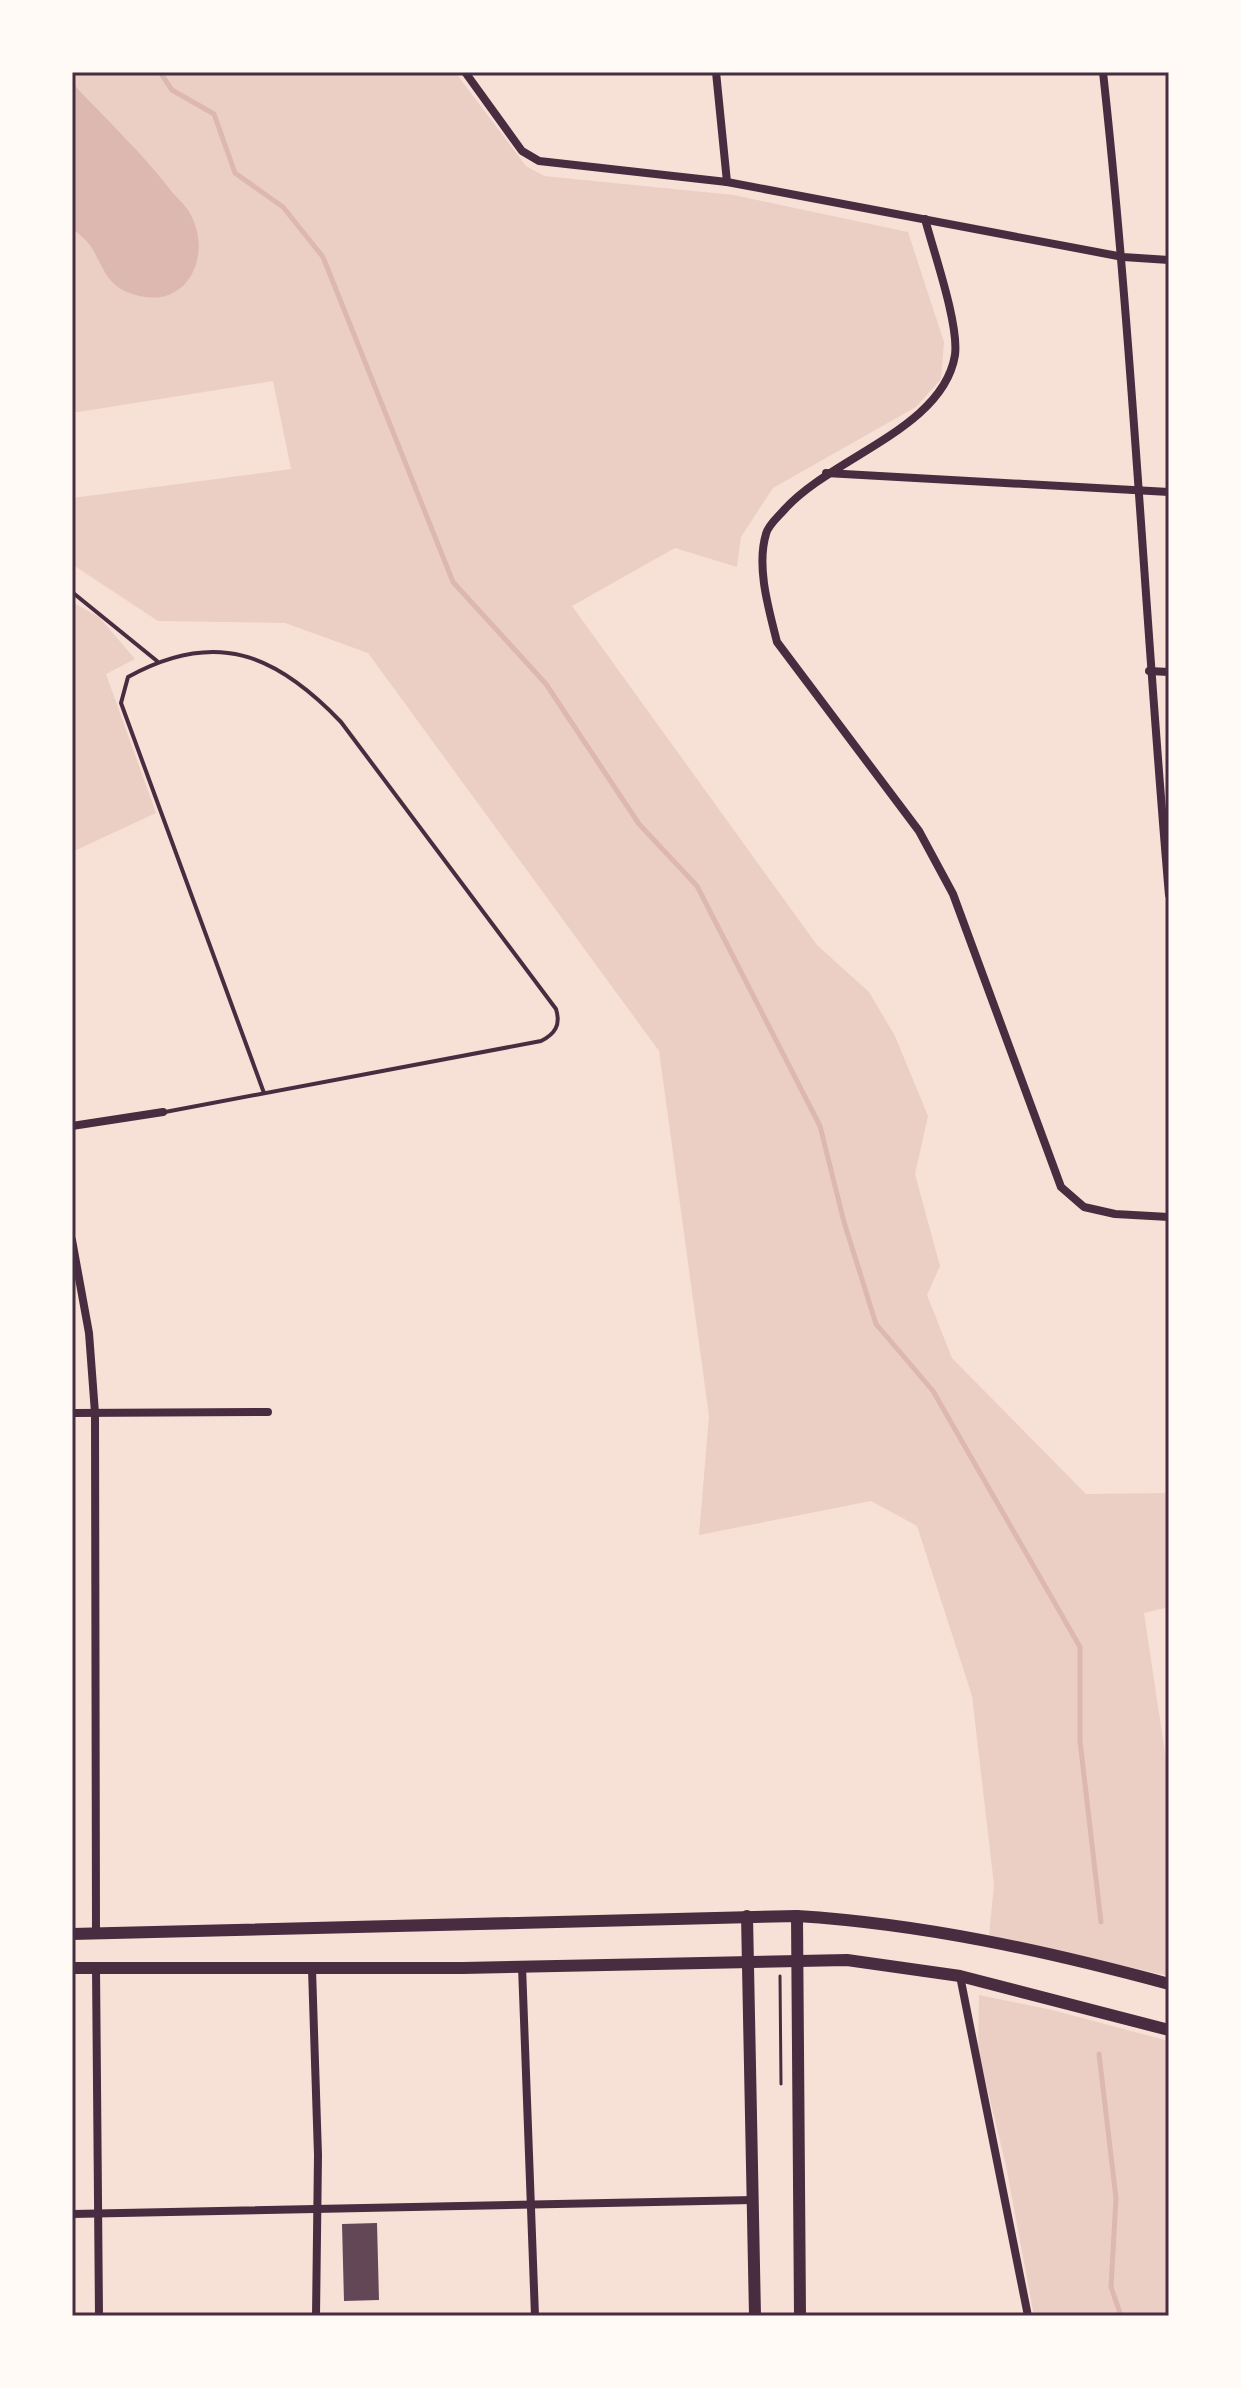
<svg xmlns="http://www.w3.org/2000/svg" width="1241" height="2388" font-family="Ubuntu,sans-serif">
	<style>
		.green { fill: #ebcfc5 }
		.water { fill: #dcb8b0 }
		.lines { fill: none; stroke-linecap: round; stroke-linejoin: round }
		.stream { stroke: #dcb8b0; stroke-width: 5 }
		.building { fill: #644757 }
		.path { stroke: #4a2c40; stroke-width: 3 }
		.service { stroke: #4a2c40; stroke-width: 4 }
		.minor { stroke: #4a2c40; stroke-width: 8 }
		.secondary { stroke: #4a2c40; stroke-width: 12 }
		.neatline { fill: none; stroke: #4a2c40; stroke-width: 3 }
	</style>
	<rect width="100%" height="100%" fill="#f7e1d7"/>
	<g class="green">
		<polygon points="72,72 455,72 526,166 544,176 734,195 908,232 944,342 941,379 916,407 773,488 741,537 737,567 675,548 572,606 817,945 869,992 895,1036 928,1116 915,1174 940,1266 927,1295 952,1358 1086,1494 1169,1493 1169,1607 1144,1613 1169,1779 1169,1976 989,1935 994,1885 972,1696 917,1526 871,1501 699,1535 709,1416 659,1051 368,653 285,623 158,621 73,565 72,498 291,469 273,381 72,413"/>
		<polygon points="72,602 99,617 135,659 106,674 156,813 72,852"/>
		<polygon points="979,1995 1052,2010 1169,2041 1169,2316 1034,2316 1006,2166 978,2050"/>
	</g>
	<path class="water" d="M72,83c34,36 70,70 100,109 5,6 12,12 16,18 28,43 -1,107 -61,82 -22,-9 -25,-29 -37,-47 -5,-6 -12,-12 -18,-17z"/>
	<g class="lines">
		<g class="stream">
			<polyline points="160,72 172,90 214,114 235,173 283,207 323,257 453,582 546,684 639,824 697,886 820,1126 844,1222 876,1324 933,1391 1080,1647 1080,1741 1101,1922"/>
			<polyline points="1099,2054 1116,2198 1111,2287 1121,2316"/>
		</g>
	</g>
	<polygon class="building" points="377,2223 379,2300 344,2301 342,2224"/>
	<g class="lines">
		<polyline class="path" points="780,1976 781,2084"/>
		<g class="service">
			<polyline points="72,592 157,661"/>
			<path d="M165,1112l376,-71c14,-7 20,-16 15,-32l-215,-287c-66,-69 -126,-93 -213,-45l-7,26 143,390"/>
		</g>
		<g class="minor">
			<polyline points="465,72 522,151 539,161 727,182 1123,257 1169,260"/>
			<polyline points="716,72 727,182"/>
			<path d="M1103,72c30,274 42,549 66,823"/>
			<path d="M925,219c9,34 34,105 30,136 -12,74 -124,102 -171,155 -6,7 -16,15 -18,24 -10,33 3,76 11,108l142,189 34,63 108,293 23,20 31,7 54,3"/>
			<polyline points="826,473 1169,492"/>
			<polyline points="1149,671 1169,672"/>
			<polyline points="72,1126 163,1112"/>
			<polyline points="72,1240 89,1333 95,1413 96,1934"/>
			<polyline points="72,1413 268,1412"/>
			<polyline points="522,1966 535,2316"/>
			<polyline points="96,1967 99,2316"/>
			<polyline points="312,1969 318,2155 316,2316"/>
			<polyline points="960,1976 1028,2316"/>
			<polyline points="72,2214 753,2200"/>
		</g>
		<g class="secondary">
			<polyline points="747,1916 755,2316"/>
			<polyline points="797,1916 800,2316"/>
			<path d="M72,1934l725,-18c127,8 249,35 372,68"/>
			<polyline points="72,1968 463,1968 847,1960 960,1976 1169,2030"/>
		</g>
	</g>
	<rect width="1241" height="2388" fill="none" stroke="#fffaf5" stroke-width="148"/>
	<rect x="74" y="74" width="1093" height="2240" class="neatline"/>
</svg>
